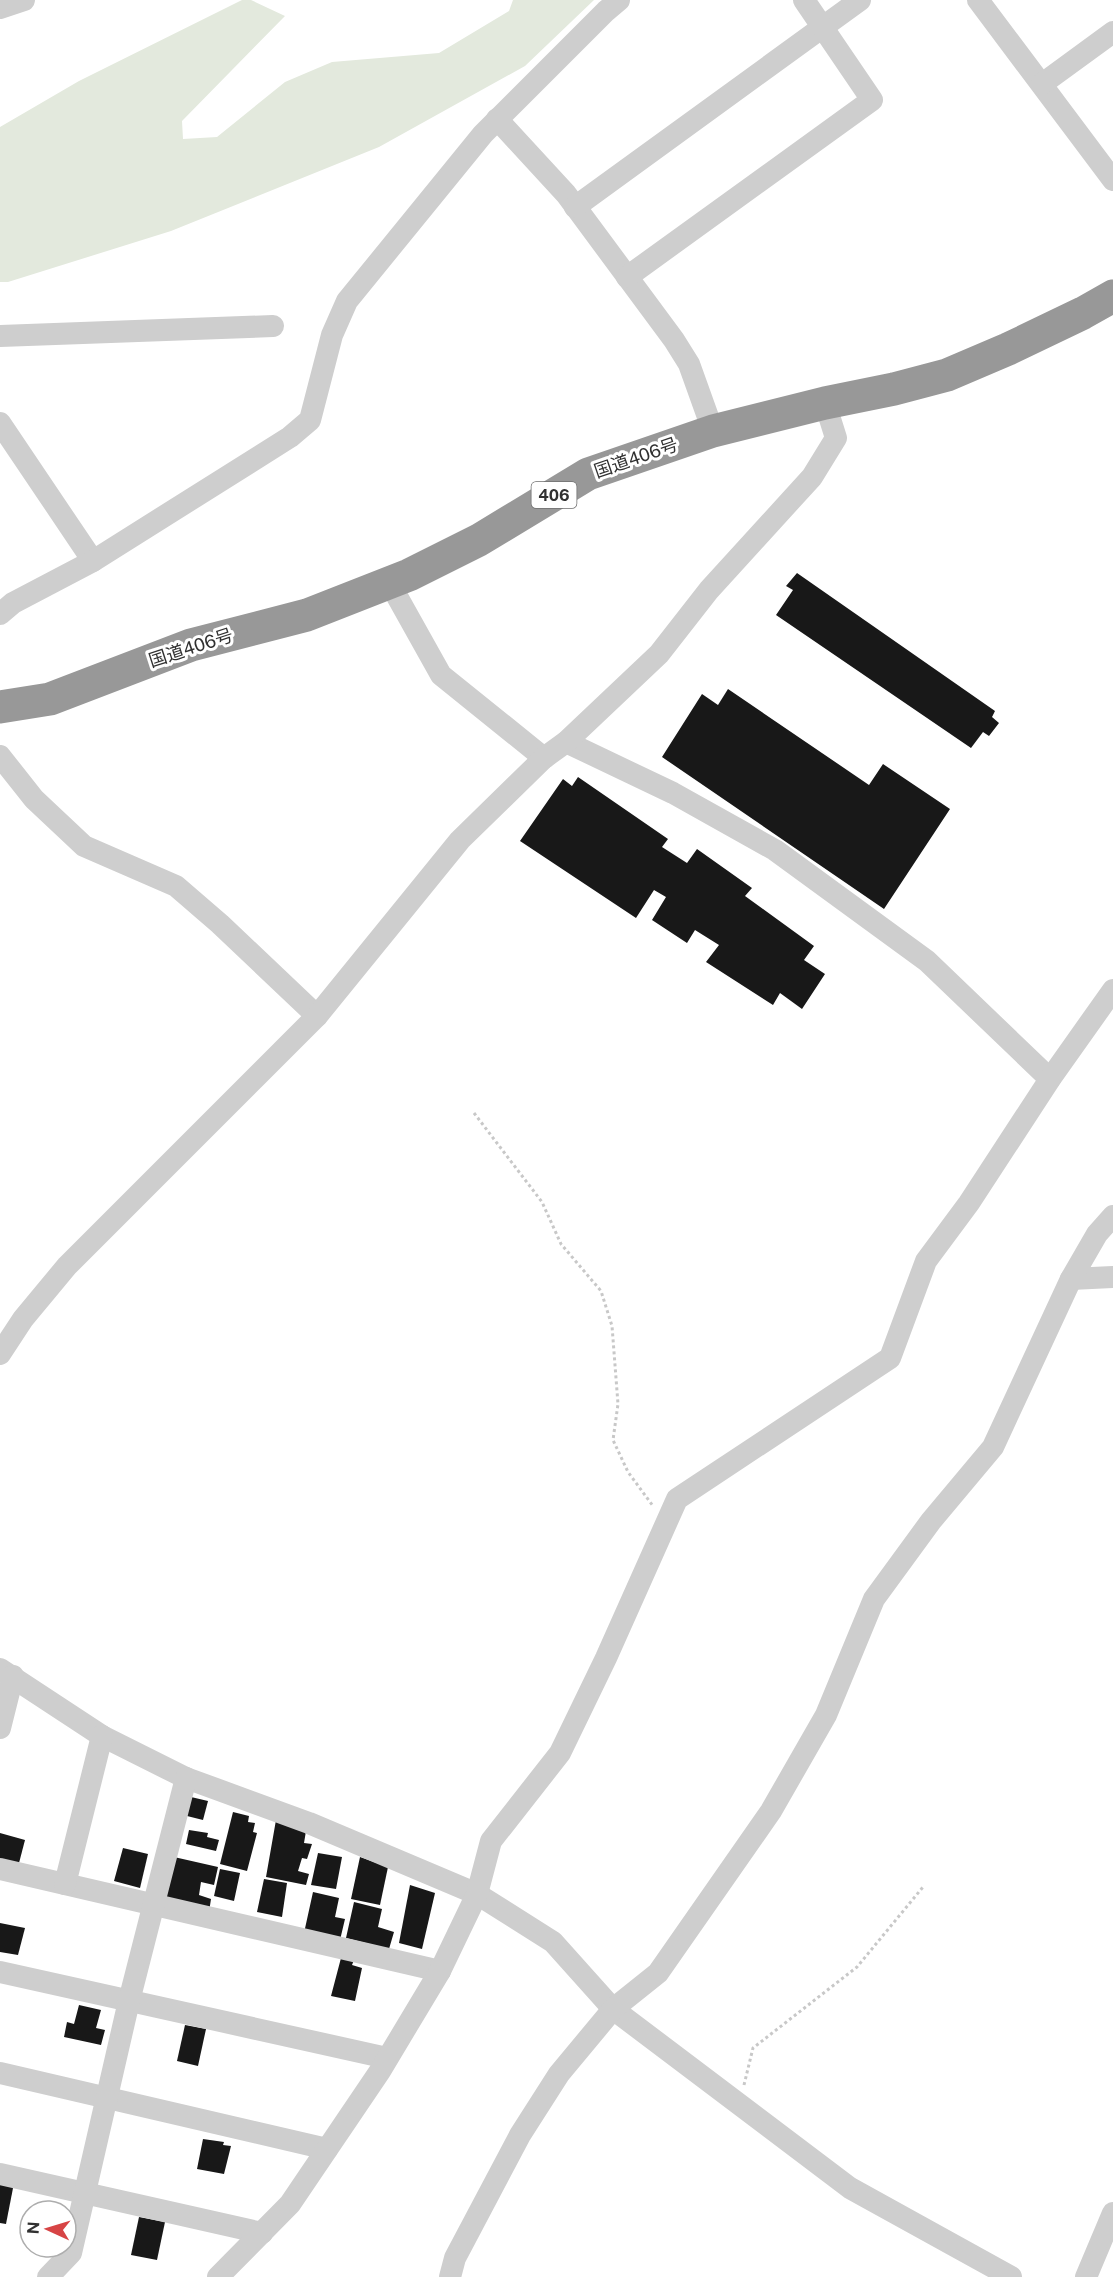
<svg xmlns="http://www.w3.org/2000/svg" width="1113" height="2277" font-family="'Public Sans','Noto Sans JP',sans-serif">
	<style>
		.green { fill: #e3e9dd }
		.building { fill: #181818 }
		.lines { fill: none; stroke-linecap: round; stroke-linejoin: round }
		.path { stroke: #c8c8c8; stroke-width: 3; stroke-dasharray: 3 3; stroke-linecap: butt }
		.minor { stroke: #cecece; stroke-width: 22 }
		.highway { stroke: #989898; stroke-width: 33 }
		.labels { text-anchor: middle; stroke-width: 6; stroke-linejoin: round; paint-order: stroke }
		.shield { fill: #fff; stroke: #6f6f6f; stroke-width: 1.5 }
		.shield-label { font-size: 16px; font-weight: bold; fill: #313131 }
		.street-label { font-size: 18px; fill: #313131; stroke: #fff }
	</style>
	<rect width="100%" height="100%" fill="#fff"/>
	<polygon class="green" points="242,0 251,0 285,16 182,121 183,139 217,137 285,82 332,62 439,53 509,11 513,0 594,0 525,66 379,147 171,231 8,282 0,282 0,127 79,81"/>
	<g class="building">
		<polygon points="797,573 995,711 992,717 999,723 989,736 983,732 971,748 776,615 793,590 786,586"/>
		<polygon points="728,689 869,785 883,764 950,809 884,909 662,757 702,694 718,705"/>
		<polygon points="578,777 668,839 662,847 687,863 697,849 752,888 745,896 814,946 804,960 825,974 802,1009 780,993 773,1005 706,962 719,945 695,930 687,943 652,920 666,897 654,890 636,918 520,841 563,779 572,786"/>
		<polygon points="191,1797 208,1801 203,1820 187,1816"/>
		<polygon points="233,1812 249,1816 248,1822 255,1823 253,1832 257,1833 247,1871 220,1864"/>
		<polygon points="276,1820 306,1831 304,1843 312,1844 307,1859 302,1858 298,1871 309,1874 306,1885 266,1877"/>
		<polygon points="189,1830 208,1833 207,1837 219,1840 216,1851 186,1844"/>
		<polygon points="0,1833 25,1840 19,1863 0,1859"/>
		<polygon points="123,1848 148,1854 140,1888 114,1881"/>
		<polygon points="318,1853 342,1857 336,1889 311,1885"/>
		<polygon points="174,1857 218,1867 214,1885 201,1882 199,1895 211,1899 209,1912 164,1900"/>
		<polygon points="360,1857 388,1867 380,1905 351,1899"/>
		<polygon points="220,1869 240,1873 234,1901 214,1896"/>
		<polygon points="264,1879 287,1883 282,1917 257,1912"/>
		<polygon points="410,1885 435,1893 422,1949 399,1943"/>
		<polygon points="313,1892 339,1898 335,1917 345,1919 340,1940 304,1933"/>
		<polygon points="354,1902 382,1909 378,1927 394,1932 389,1949 346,1938"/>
		<polygon points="0,1923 25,1928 18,1955 0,1952"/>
		<polygon points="341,1958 354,1960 352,1965 362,1968 355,2001 331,1996"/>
		<polygon points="79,2005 101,2010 96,2028 105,2030 101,2045 64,2037 67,2022 74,2024"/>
		<polygon points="185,2025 206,2029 198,2066 177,2061"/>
		<polygon points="203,2139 224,2142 223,2145 231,2146 224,2174 197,2169"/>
		<polygon points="0,2180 14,2183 6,2224 0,2223"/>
		<polygon points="139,2217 165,2222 157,2260 131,2255"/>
	</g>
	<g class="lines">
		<g class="path">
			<polyline points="474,1113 542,1202 561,1244 601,1291 612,1326 618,1404 613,1440 628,1472 653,1506"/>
			<polyline points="744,2085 753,2048 857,1967 923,1887"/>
		</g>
		<g class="minor">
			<polyline points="978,0 1113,180"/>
			<polyline points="0,8 24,0"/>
			<polyline points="1042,84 1113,32"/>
			<polyline points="497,119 566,194 674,340 689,364 713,431"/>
			<polyline points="575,207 860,0"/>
			<polyline points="627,277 872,100 804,0"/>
			<polyline points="0,336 273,326"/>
			<polyline points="0,423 93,561"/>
			<polyline points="389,582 441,675 544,758"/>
			<polyline points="0,614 13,603 93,561 290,437 310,420 332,335 347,301 483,134 606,11 619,0"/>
			<polyline points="566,742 673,793 775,850 927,961 1050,1079"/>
			<polyline points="0,756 34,799 84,846 176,886 220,924 317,1016"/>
			<polyline points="1071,1279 1113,1277"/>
			<polyline points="0,1354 23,1319 67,1266 317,1016 460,840 544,758 566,742 659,654 709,590 812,477 836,438 825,403"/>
			<polyline points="0,1669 102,1736 186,1778 309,1823 477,1894 553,1942 613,2009 850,2188 1011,2277"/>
			<polyline points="0,1728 13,1676"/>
			<polyline points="0,1869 440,1971"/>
			<polyline points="65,1884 102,1736"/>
			<polyline points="0,1972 387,2058"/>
			<polyline points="0,2073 327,2149"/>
			<polyline points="0,2174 262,2233"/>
			<polyline points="48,2277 71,2253 129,2001 186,1778"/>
			<polyline points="218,2277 290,2204 380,2071 440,1971 477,1894 491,1841 560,1753 606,1658 677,1499 890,1358 926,1261 969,1203 1050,1079 1113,990"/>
			<polyline points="450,2277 455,2258 520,2135 559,2074 613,2009 658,1973 771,1811 826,1715 874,1599 931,1521 993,1447 1071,1279 1097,1234 1113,1216"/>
			<polyline points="1086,2277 1113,2213"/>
		</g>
		<polyline class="highway" points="0,707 50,699 191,645 307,615 409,575 479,540 588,474 713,431 825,403 894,389 947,375 1008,349 1083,313 1113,296"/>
	</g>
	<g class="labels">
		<rect class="shield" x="531.5" y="482" width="45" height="26" rx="4.5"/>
		<g class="shield-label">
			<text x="554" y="501">406</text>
		</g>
		<g class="street-label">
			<text transform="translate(636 458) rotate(-19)" y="6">国道406号</text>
			<text transform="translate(191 648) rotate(-18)" y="6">国道406号</text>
		</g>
	</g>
	<g transform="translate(48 2229) rotate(274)"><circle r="28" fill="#ffffff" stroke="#adadad" stroke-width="1.5"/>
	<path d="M0-4.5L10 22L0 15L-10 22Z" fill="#d74445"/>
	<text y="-9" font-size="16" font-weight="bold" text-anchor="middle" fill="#313131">N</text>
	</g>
</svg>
